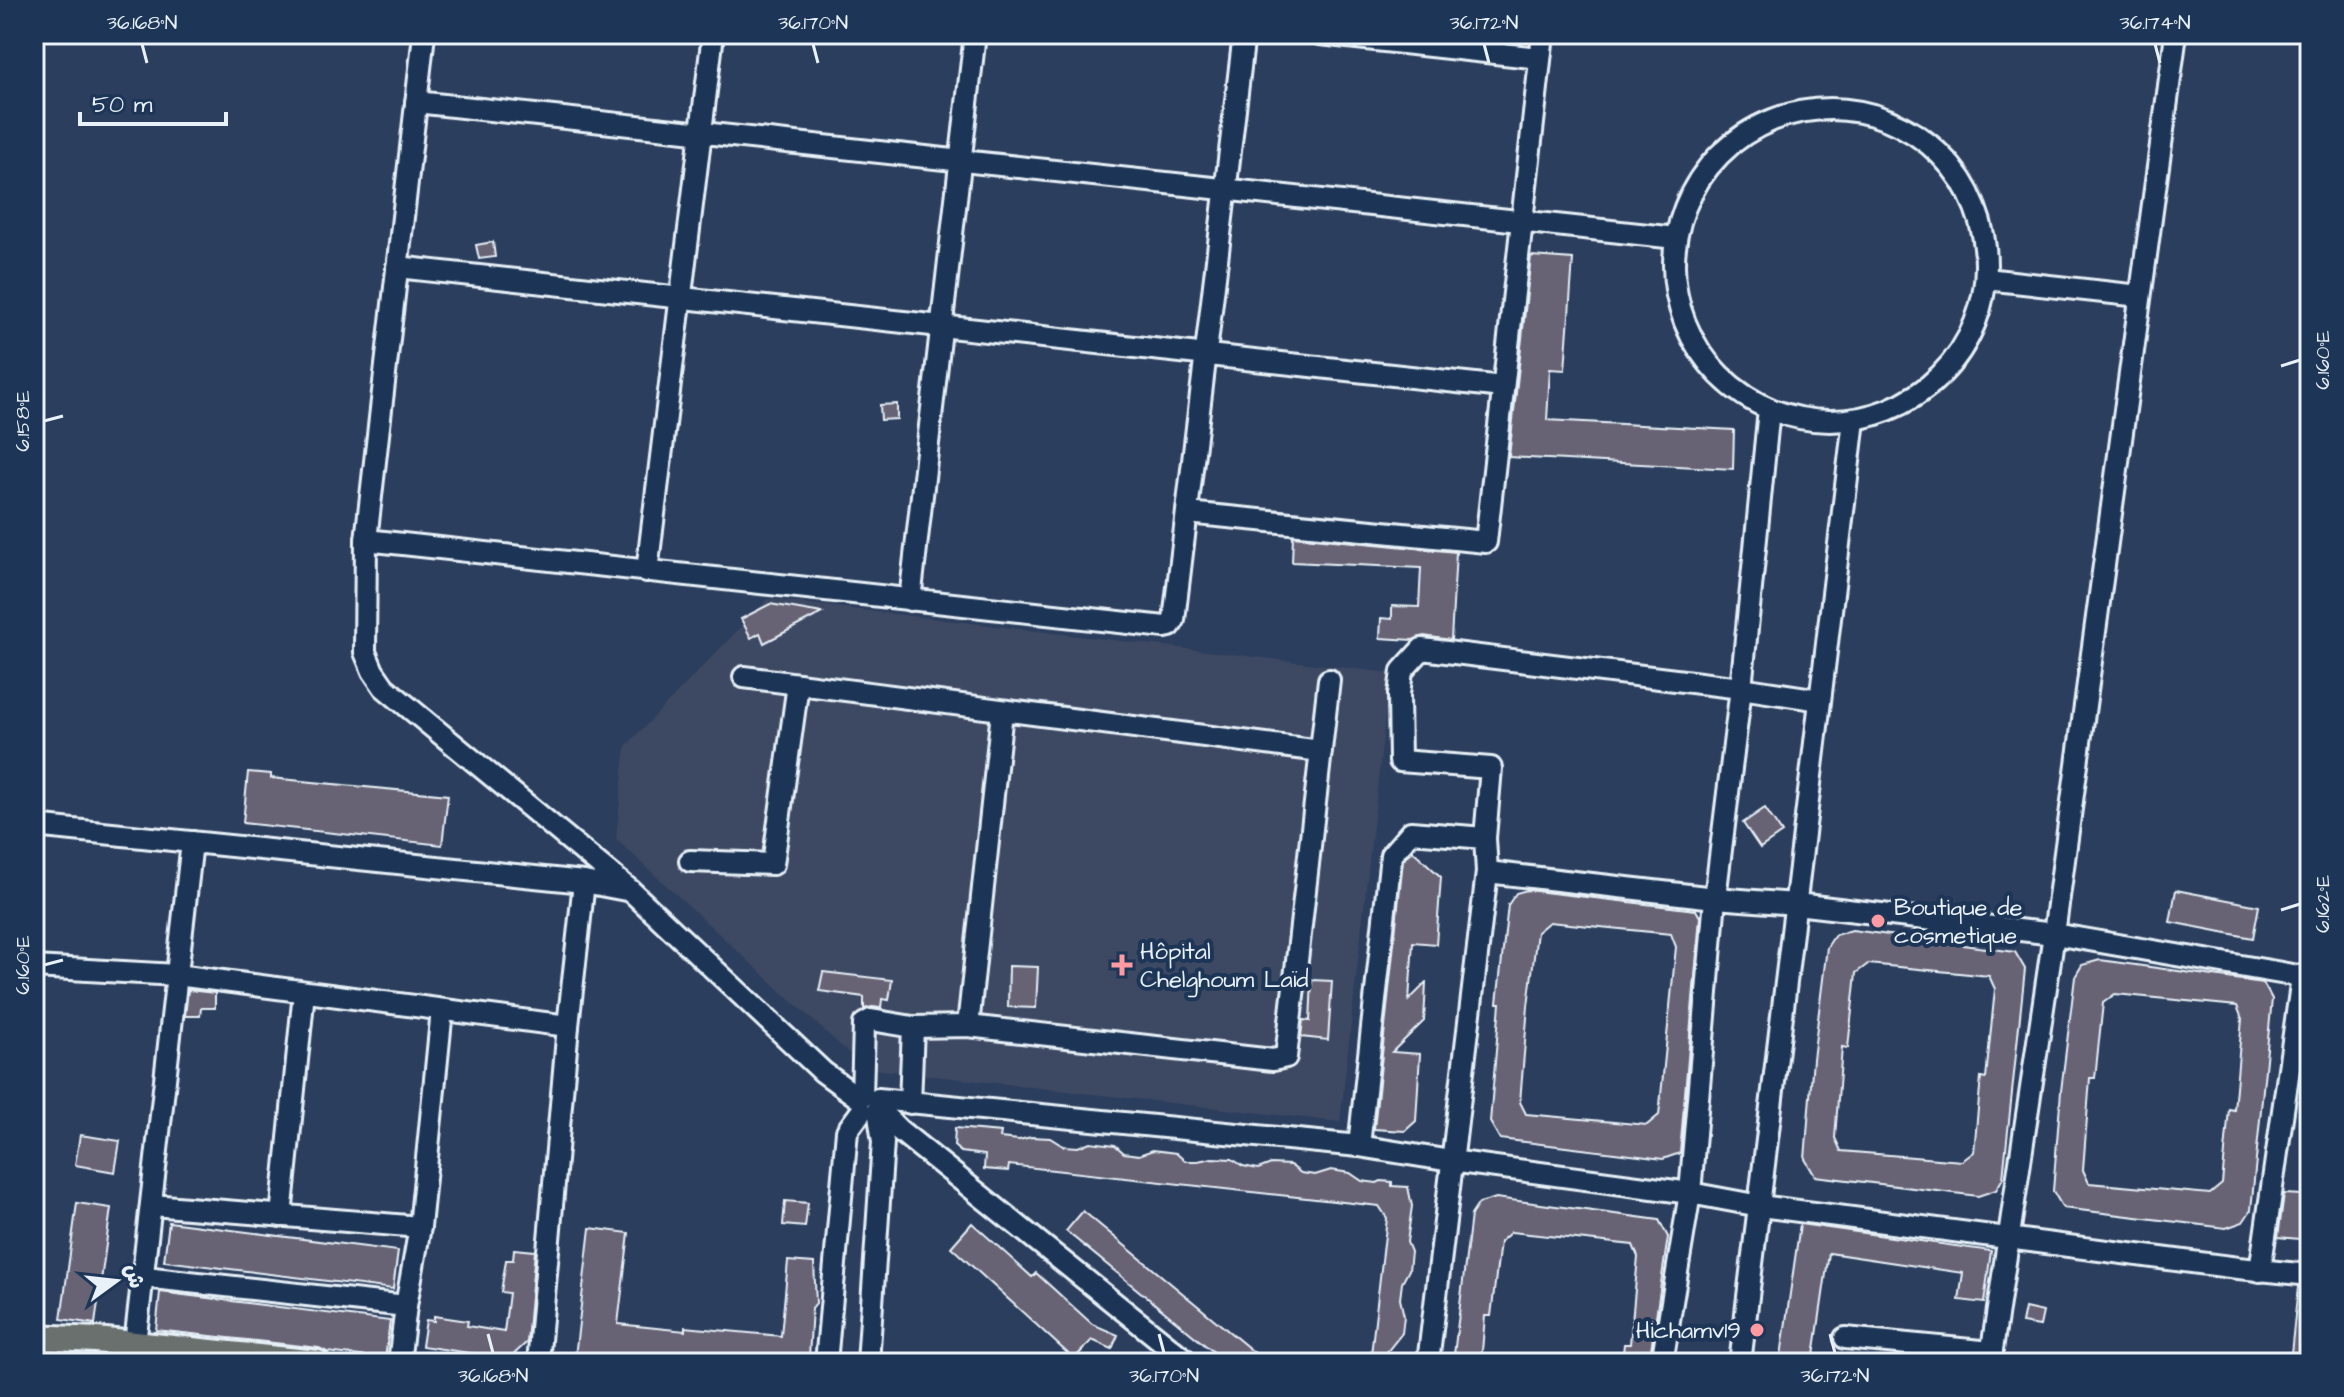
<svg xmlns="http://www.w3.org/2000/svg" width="2344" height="1397" font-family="'Architects Daughter','Playpen Sans Arabic',sans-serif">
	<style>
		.built { fill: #3e4964 }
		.building { fill: #676274; stroke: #e8f1f8; stroke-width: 2; fill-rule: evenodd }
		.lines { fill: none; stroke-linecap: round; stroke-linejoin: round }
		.minor-casing { stroke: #e8f1f8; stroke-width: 26 }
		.major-casing { stroke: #e8f1f8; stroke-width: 30 }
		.minor { stroke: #1d3557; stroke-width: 20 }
		.major { stroke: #6b706d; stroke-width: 24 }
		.ticks { fill: none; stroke: #e8f1f8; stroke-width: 3 }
		.poi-dot { fill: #ff9aa2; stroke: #1d3557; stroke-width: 3 }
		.labels { text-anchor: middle; stroke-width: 8; stroke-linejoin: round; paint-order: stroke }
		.poi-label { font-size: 24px; fill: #e8f1f8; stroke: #1d3557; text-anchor: start }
		.neatline { fill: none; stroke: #e8f1f8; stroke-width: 3 }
		.ticks-label { font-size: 20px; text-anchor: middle; fill: #e8f1f8 }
	</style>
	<rect width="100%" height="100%" fill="#2c3e5d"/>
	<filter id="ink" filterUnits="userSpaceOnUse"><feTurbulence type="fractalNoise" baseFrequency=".0125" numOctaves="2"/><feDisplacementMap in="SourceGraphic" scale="16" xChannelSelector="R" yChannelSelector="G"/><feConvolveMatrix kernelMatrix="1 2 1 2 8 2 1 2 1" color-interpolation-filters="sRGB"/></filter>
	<g filter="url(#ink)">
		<polygon class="built" points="768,599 1390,673 1340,1122 865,1068 616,839 626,746"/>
		<g class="building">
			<polygon points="493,242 495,257 479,259 476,245"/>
			<polygon points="1531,256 1573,259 1565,370 1550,369 1547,420 1734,430 1733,469 1509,457"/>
			<polygon points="897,404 897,419 881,420 880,405"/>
			<polygon points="1293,536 1456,552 1451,640 1424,636 1413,640 1380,638 1381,618 1392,619 1392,606 1419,607 1421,568 1292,562"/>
			<polygon points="770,604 822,613 764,643 760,633 751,638 741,619"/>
			<polygon points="248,772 271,774 271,778 448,795 442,845 243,823"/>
			<polygon points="1765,808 1782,833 1760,848 1743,823"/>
			<polygon points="1412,850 1441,877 1436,944 1413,942 1409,1000 1426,983 1424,1021 1392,1052 1420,1054 1416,1121 1405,1131 1374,1129 1403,860"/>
			<path d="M1527,890l169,20 4,7 -20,236 -17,6 -163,-20 -10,-17 10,-119h-3l11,-98 8,-12zM1549,922l122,12 5,13 -17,168 -12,10 -121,-11 -6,-12 8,-96 9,-74z"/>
			<polygon points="2176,890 2259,906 2253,938 2170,922"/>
			<path d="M1852,930l163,22 10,17 -22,209 -7,12 -18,6 -163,-20 -10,-17 8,-100 14,-112 8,-12zM1868,964l121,12 6,13 -9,89 -5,-1 -7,75 -12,9 -121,-10 -6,-13 7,-91 6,1 8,-75z"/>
			<path d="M2100,960l163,23 9,16 -21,211 -8,12 -17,6 -163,-20 -10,-17 8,-100 14,-114 7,-12zM2115,994l122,12 5,13 -8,91 -5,-1 -7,75 -12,10 -121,-11 -6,-13 7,-92h5l8,-75z"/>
			<polygon points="1009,966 1038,967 1036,1008 1008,1007"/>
			<polygon points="823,972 892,980 889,1000 882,999 881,1008 872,1007 864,1009 864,997 819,991"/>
			<polygon points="1312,980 1332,981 1328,1040 1301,1037 1303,1020 1310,1021"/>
			<polygon points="188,990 215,993 215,1008 201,1008 200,1016 185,1016"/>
			<polygon points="955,1128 1001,1132 1000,1138 1019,1140 1031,1137 1050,1138 1063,1146 1078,1147 1090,1142 1115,1145 1124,1153 1139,1155 1153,1150 1176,1153 1185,1161 1198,1161 1212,1158 1232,1159 1243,1166 1258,1169 1271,1164 1290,1165 1301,1173 1315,1175 1331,1170 1350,1173 1362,1181 1377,1183 1381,1181 1392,1182 1392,1186 1408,1187 1412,1206 1407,1242 1411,1252 1409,1270 1402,1283 1400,1299 1404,1316 1402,1333 1378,1363 1370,1363 1387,1218 1379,1206 1009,1165 1008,1171 984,1169 985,1155 961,1152 954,1146"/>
			<polygon points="80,1135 120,1141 115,1172 75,1165"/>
			<polygon points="2284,1194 2302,1195 2301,1208 2310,1209 2310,1240 2278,1237"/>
			<polygon points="1496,1198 1659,1220 1668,1237 1649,1363 1622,1363 1624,1344 1630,1344 1638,1257 1633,1245 1511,1232 1500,1242 1491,1316 1485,1316 1481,1363 1453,1363 1471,1215 1479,1203"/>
			<polygon points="785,1201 808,1203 805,1227 783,1225"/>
			<polygon points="77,1203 111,1208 95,1324 61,1319"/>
			<polygon points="1083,1211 1267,1363 1227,1363 1066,1231"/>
			<polygon points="169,1222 398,1251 393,1289 164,1261"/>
			<polygon points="972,1223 1032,1277 1036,1273 1092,1324 1118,1335 1112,1349 1092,1340 1074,1359 951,1247"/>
			<polygon points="1800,1224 1991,1251 1984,1303 1959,1300 1963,1273 1829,1253 1813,1363 1780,1363"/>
			<polygon points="590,1228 629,1233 618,1324 685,1331 685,1327 781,1336 788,1261 814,1263 816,1303 812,1308 809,1357 801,1363 716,1363 700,1354 697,1363 694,1363 617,1355 617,1358 611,1357 608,1361 575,1357"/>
			<polygon points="514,1249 535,1251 527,1342 509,1359 422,1346 426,1320 434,1321 434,1316 468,1321 467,1326 504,1332 509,1293 501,1292 506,1260 513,1260"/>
			<polygon points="2298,1287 2310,1288 2310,1363 2290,1363"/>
			<polygon points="160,1292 390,1321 385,1359 327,1352 319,1348 156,1330"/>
			<polygon points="2025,1308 2043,1312 2040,1326 2022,1323"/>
		</g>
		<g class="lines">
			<defs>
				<g id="minor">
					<polyline points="424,34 366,540 365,652 373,671 384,687 630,890 823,1072 860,1099"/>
					<polyline points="1320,34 1540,58"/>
					<polyline points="416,102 1676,238"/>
					<circle cx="1830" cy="265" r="156"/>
					<polyline points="397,267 1503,387"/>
					<polyline points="1986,279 2140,296"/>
					<polyline points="1187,513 1486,542 1543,34"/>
					<polyline points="366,540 1165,627 1170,626 1174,620 1244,34"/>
					<polyline points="647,571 713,34"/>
					<polyline points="910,600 975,34"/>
					<polyline points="744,677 1321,751"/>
					<polyline points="34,826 584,882 626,890"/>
					<polyline points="1485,838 1491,768 1400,761 1399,694 1402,671 1422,649 1741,688 1820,700"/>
					<polyline points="690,861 773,864 798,684"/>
					<polyline points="1487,872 1715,898 1796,904 2054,934 2310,978"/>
					<polyline points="34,967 177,975 568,1026"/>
					<polyline points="968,1026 1002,712"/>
					<polyline points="862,1097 864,1024 871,1020 913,1027 968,1026 1273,1060 1286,1057 1329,680"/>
					<polyline points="878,1099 1359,1146 1451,1161 1690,1193 1760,1206 2238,1268 2310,1275"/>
					<polyline points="910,1103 913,1027"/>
					<polyline points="878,1109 899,1130 1189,1363"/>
					<polyline points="1359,1146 1391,855 1411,832 1485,838 1487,872 1428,1363"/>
					<polyline points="152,1205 420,1227"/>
					<polyline points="281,1216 304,992"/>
					<polyline points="2260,1271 2302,978"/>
					<polyline points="144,1277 406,1306"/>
					<polyline points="1845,1338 1992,1352"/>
					<polyline points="135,1344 192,842"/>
					<polyline points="399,1363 406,1306 420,1227 442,1010"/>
					<polyline points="538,1363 568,1026 584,882"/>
					<polyline points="826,1363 847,1131 861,1112"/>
					<polyline points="868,1363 883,1142 878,1109"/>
					<polyline points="1662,1363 1690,1193 1715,898 1741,688 1769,409"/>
					<polyline points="1740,1363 1854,420"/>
					<polyline points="1990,1363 2054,934 2176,34"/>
				</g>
				<polyline id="major" points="34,1337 96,1340 317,1363"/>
			</defs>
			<use href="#minor" class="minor-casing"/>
			<use href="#major" class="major-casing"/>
			<use href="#minor" class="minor"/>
			<use href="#major" class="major"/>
		</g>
	</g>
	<path class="ticks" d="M142,44l5,19M813,44l5,19M1484,44l5,19M2155,44l5,19M2281,366l19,-6M44,421l19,-5M2281,910l19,-6M44,965l19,-5M488,1334l5,19M1159,1334l5,19M1830,1334l5,19"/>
	<g class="poi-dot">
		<circle cx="1878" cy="921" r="8"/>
		<path d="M1118 953h8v8h8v8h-8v8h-8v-8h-8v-8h8z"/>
		<circle cx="1757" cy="1330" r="8"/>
	</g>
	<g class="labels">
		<g class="poi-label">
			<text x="1894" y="915">Boutique de<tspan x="1894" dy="28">cosmetique</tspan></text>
			<text x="1140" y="959">Hôpital<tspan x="1140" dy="28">Chelghoum Laïd</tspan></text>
			<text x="1741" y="1338" text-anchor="end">Hichamv19</text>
		</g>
	</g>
	<rect width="2344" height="1397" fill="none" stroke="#1d3557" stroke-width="88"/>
	<g transform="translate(116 1281) rotate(75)" stroke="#1d3557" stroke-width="6" paint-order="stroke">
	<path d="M0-6L14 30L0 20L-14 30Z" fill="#e8f1f8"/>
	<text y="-12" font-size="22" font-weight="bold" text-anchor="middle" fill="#e8f1f8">ش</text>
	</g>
	<path d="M80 112v12h146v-12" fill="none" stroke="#e8f1f8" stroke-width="4"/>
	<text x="92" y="112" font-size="24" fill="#e8f1f8" stroke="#1d3557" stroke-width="6" paint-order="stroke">50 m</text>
	<rect x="44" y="44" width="2256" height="1309" class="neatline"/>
	<g class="ticks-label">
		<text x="142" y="29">36.168°N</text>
		<text x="813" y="29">36.170°N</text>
		<text x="1484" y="29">36.172°N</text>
		<text x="2155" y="29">36.174°N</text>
		<text transform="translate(2322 360) rotate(-90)" y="7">6.160°E</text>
		<text transform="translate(22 421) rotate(-90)" y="7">6.158°E</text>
		<text transform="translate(2322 904) rotate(-90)" y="7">6.162°E</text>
		<text transform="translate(22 965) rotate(-90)" y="7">6.160°E</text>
		<text x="493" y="1382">36.168°N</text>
		<text x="1164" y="1382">36.170°N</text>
		<text x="1835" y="1382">36.172°N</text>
	</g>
</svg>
